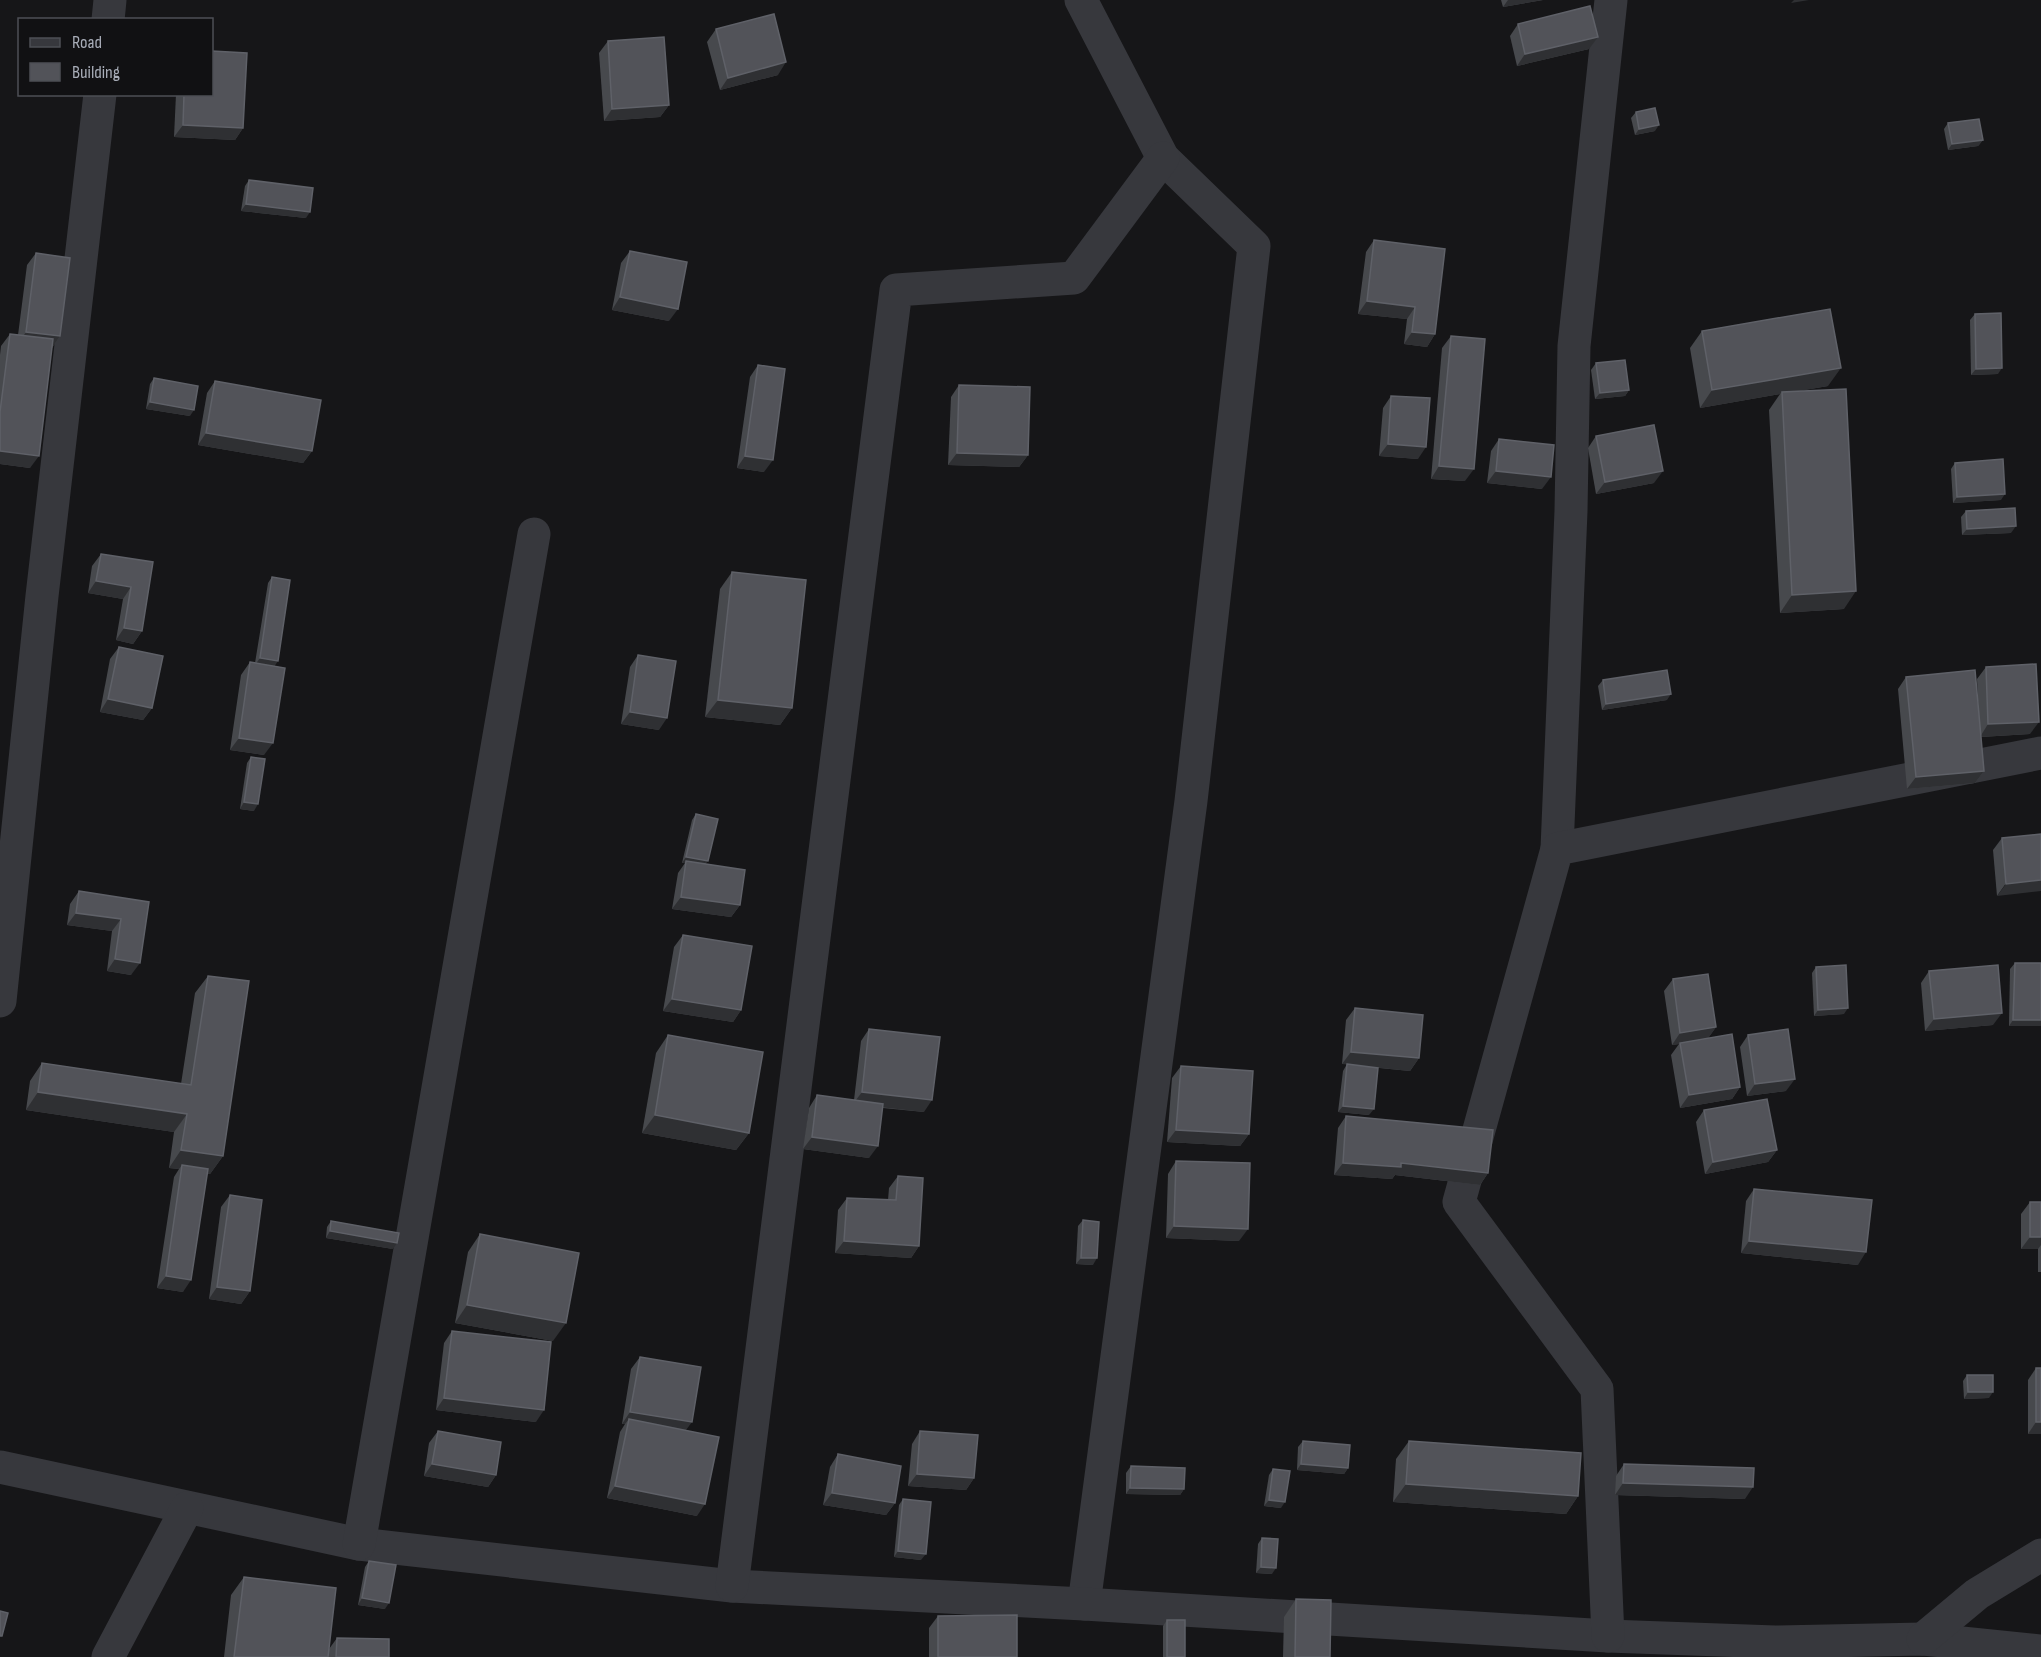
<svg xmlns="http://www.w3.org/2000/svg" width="2041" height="1657" font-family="'Sofia Sans Condensed',sans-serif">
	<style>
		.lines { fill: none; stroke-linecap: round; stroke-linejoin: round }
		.street { stroke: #37383d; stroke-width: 33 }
		.wall { fill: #47494d }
		.shaded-wall { fill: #2f3033 }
		.building { fill: #525359; stroke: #5f6168; stroke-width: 1.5 }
	</style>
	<rect width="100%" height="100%" fill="#161618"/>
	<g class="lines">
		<g class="street">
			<polyline points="1081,0 1163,158 1254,246 1191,801 1084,1604"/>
			<polyline points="108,20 110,0"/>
			<polyline points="1557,849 1571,511 1574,346 1611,0"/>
			<polyline points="0,1001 42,596 100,94"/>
			<polyline points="0,1467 359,1544 732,1586 1084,1604 1608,1636 1775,1642 1923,1639 2041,1651"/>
			<polyline points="359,1544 534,534"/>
			<polyline points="732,1586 896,290 1074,278 1163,158"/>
			<polyline points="1608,1636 1597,1389 1459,1202 1557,849 2041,753"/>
			<polyline points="1923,1639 1977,1594 2041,1555"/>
			<polyline points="108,1657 187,1508"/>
		</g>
	</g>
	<g class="wall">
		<polygon points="1501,0 1543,0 1503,7"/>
		<polygon points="1518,24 1589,49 1517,66 1510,36"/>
		<polygon points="716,29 778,75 720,90 707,42"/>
		<polygon points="608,41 669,105 660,117 604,121 599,53"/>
		<polygon points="176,94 212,94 243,128 235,140 174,137"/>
		<polygon points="1636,112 1655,131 1635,135 1631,118"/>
		<polygon points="1948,123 1983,140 1978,146 1948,150 1944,129"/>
		<polygon points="249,180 306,218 241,211 245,186"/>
		<polygon points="1374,240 1435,334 1427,347 1404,344 1407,319 1358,314 1366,252"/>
		<polygon points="630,251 669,321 612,310 621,263"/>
		<polygon points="36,253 60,336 52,348 30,468 0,464 0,355 1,346 10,334 18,335 27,265"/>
		<polygon points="1975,314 1998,374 1971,375 1970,320"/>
		<polygon points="1702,331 1828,386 1798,391 1844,609 1780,613 1769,410 1780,394 1700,408 1690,348"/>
		<polygon points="1451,336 1465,481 1431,479 1442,348"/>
		<polygon points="1596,363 1629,390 1625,396 1595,399 1591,370"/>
		<polygon points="758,365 764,472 737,468 750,377"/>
		<polygon points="154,378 190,416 146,409 150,384"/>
		<polygon points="215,381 312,451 303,463 198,445 207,393"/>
		<polygon points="959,385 1028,455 1019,467 948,465 951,397"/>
		<polygon points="1391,396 1418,459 1379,456 1383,408"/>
		<polygon points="1596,436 1654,483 1596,494 1588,448"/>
		<polygon points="1499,439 1542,489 1487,483 1491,451"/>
		<polygon points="1955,463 2001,500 1953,503 1951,469"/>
		<polygon points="1966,511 2011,533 1962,535 1961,517"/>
		<polygon points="101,554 153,562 142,631 133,644 116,640 123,599 88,593 92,566"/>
		<polygon points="732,572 792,708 780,725 705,717 720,589"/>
		<polygon points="272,577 275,666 264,755 230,750 241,675 250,662 255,663 268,583"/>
		<polygon points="119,647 152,708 143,720 100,712 110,659"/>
		<polygon points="638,655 659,730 621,724 630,667"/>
		<polygon points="1986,667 2030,734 1981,737 1984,771 1975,783 1907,789 1898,689 1906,677 1979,722 1977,679"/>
		<polygon points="1603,680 1667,700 1602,710 1598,686"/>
		<polygon points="251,757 254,811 240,809 247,763"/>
		<polygon points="696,814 706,864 740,905 731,917 672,909 678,873 685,863 682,863 692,820"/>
		<polygon points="2041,834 1997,896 1993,850 2002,838"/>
		<polygon points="79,891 149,902 131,975 107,971 112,931 67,925 70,904"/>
		<polygon points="683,935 741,1010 733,1022 663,1011 674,947"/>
		<polygon points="2015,963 2041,963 2041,1025 2040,1026 2009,1026 2010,969"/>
		<polygon points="1816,967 1844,1014 1814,1016 1812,973"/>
		<polygon points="1929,971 1993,1025 1925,1031 1921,983"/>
		<polygon points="208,976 223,1156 210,1174 207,1174 183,1292 157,1288 174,1177 179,1169 169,1168 174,1132 26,1110 30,1081 42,1063 181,1084 195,993"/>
		<polygon points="1673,979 1716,1027 1708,1038 1740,1087 1732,1099 1680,1108 1671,1055 1679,1044 1672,1045 1664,991"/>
		<polygon points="1355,1008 1419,1058 1410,1071 1349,1065 1369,1115 1338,1112 1343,1071 1347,1064 1342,1064 1346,1020"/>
		<polygon points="869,1029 924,1112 883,1108 869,1158 803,1149 809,1108 817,1095 854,1100 861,1041"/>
		<polygon points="668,1035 749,1133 736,1150 642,1133 656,1053"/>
		<polygon points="1748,1035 1786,1091 1747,1096 1740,1047"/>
		<polygon points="1181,1066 1249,1134 1240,1146 1167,1142 1172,1078"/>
		<polygon points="1704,1110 1777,1150 1768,1162 1705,1174 1696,1122"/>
		<polygon points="1346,1116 1488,1173 1480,1185 1395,1175 1392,1179 1334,1175 1338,1128"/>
		<polygon points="1176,1161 1239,1241 1166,1238 1168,1174"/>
		<polygon points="898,1176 919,1246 911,1258 835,1253 838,1210 847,1198 888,1200 889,1188"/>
		<polygon points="1754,1189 1858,1265 1741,1253 1746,1201"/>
		<polygon points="230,1195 250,1291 241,1304 209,1299 221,1207"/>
		<polygon points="2030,1202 2041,1202 2041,1272 2038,1272 2038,1249 2021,1249 2021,1214"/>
		<polygon points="1083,1220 1093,1265 1076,1264 1078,1226"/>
		<polygon points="331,1221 393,1249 326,1238 327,1227"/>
		<polygon points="480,1234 553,1341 455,1323 468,1252"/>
		<polygon points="452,1331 536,1422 436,1410 444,1343"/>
		<polygon points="640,1357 686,1431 697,1516 607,1498 620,1432 625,1424 622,1424 631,1369"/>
		<polygon points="2036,1368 2041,1434 2028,1434 2028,1380"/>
		<polygon points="1967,1375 1989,1398 1964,1399 1963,1381"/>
		<polygon points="438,1431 496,1475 488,1487 424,1476 429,1443"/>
		<polygon points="920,1431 974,1478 966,1490 908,1486 912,1444"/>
		<polygon points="1303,1441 1348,1468 1344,1474 1297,1470 1298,1447"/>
		<polygon points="1409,1441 1578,1496 1566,1514 1393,1502 1396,1459"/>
		<polygon points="838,1454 895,1503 886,1515 823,1505 830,1467"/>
		<polygon points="1624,1464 1745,1499 1615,1495 1616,1476"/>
		<polygon points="1131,1466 1184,1489 1180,1495 1126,1494 1126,1473"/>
		<polygon points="1273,1469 1281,1508 1264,1506 1269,1475"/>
		<polygon points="903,1499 921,1560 894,1557 899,1505"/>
		<polygon points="1262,1538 1272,1574 1256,1573 1258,1544"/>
		<polygon points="369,1561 385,1609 358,1605 365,1567"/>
		<polygon points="244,1577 329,1649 337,1638 389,1657 224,1657 231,1595"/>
		<polygon points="1296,1599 1330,1657 1283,1657 1284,1617"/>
		<polygon points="938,1616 1017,1657 929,1657 929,1628"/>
		<polygon points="1167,1620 1185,1657 1163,1657 1163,1626"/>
	</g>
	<g class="shaded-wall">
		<polygon points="1508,0 1543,0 1503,7"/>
		<polygon points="1794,0 1809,0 1791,3"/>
		<polygon points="1598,37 1589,49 1517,66 1525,54"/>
		<polygon points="786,62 778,75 720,90 728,78"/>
		<polygon points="669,105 660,117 604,121 612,109"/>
		<polygon points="183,125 243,128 235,140 174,137"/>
		<polygon points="1659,125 1655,131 1635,135 1639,129"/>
		<polygon points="1983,140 1978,146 1948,150 1952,144"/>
		<polygon points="246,204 310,212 306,218 241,211"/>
		<polygon points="620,297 678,309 669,321 612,310"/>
		<polygon points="1367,301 1415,307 1407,319 1358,314"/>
		<polygon points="26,332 60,336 52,348 17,345"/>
		<polygon points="1412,332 1435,334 1427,347 1404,344"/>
		<polygon points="1841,368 1828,386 1782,394 1782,392 1780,394 1700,408 1712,390"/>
		<polygon points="2002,368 1998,374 1971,375 1976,369"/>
		<polygon points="1629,390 1625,396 1595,399 1600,393"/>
		<polygon points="150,402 194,410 190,416 146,409"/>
		<polygon points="206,433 312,451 303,463 198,445"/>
		<polygon points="1388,444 1426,447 1418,459 1379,456"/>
		<polygon points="0,451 39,456 30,468 0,464"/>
		<polygon points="957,453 1028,455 1019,467 948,465"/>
		<polygon points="745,456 773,460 764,472 737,468"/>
		<polygon points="1439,466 1474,469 1465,481 1431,479"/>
		<polygon points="1496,471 1551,477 1542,489 1487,483"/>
		<polygon points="1663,471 1654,483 1596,494 1605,482"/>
		<polygon points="2005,494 2001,500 1953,503 1957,497"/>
		<polygon points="2016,526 2011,533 1962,535 1967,529"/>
		<polygon points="96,581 131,587 123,599 88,593"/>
		<polygon points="1856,591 1844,609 1780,613 1792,595"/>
		<polygon points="124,628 142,631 133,644 116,640"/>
		<polygon points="260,658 278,661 274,667 255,665"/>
		<polygon points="1671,694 1667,700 1602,710 1606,704"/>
		<polygon points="108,699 152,708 143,720 100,712"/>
		<polygon points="718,700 792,708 780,725 705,717"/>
		<polygon points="630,712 667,718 659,730 621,724"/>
		<polygon points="2039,722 2030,734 1980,737 1988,724"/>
		<polygon points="239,738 273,743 264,755 230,750"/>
		<polygon points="1984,771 1975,783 1907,789 1916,777"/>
		<polygon points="244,802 258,804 254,811 240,809"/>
		<polygon points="686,857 708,861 703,867 686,861 685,863 682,863"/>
		<polygon points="2041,880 2041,891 1997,896 2006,884"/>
		<polygon points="681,897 740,905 731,917 672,909"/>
		<polygon points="76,913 121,919 112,931 67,925"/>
		<polygon points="115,959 140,963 131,975 107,971"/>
		<polygon points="672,999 741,1010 733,1022 663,1011"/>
		<polygon points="1848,1008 1844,1014 1814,1016 1818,1010"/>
		<polygon points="2002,1013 1993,1025 1925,1031 1934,1019"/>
		<polygon points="2013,1020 2041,1020 2041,1025 2040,1026 2009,1026"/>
		<polygon points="1716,1027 1707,1040 1672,1045 1680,1033"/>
		<polygon points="1351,1052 1419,1058 1410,1071 1342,1064"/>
		<polygon points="1795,1079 1786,1091 1747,1096 1755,1084"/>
		<polygon points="1740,1087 1732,1099 1680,1108 1689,1095"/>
		<polygon points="38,1092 187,1114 174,1132 26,1110"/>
		<polygon points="862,1092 932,1100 924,1112 853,1104"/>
		<polygon points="1343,1106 1374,1109 1369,1115 1338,1112"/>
		<polygon points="655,1115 749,1133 736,1150 642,1133"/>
		<polygon points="1176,1130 1249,1134 1240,1146 1167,1142"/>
		<polygon points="812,1137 878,1146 869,1158 803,1149"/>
		<polygon points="181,1150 223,1156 210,1174 182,1170 182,1165 179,1169 169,1168"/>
		<polygon points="1777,1150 1768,1162 1705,1174 1713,1162"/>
		<polygon points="1343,1163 1401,1163 1488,1173 1480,1185 1395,1175 1392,1179 1334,1175"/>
		<polygon points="1174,1226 1248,1229 1239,1241 1166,1238"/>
		<polygon points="330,1231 397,1243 393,1249 326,1238"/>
		<polygon points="2030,1237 2041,1237 2041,1245 2038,1249 2021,1249"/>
		<polygon points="844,1241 919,1246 911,1258 835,1253"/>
		<polygon points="1749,1241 1866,1252 1858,1265 1741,1253"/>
		<polygon points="1081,1258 1097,1258 1093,1265 1076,1264"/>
		<polygon points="166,1276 191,1280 183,1292 157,1288"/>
		<polygon points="217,1287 250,1291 241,1304 209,1299"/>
		<polygon points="467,1305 566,1323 553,1341 455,1323"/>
		<polygon points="1968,1392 1993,1392 1989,1398 1964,1399"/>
		<polygon points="444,1398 544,1410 536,1422 436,1410"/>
		<polygon points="630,1412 692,1422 683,1434 629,1419 625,1424 622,1424"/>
		<polygon points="2036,1422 2041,1422 2041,1434 2028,1434"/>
		<polygon points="432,1464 496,1475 488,1487 424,1476"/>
		<polygon points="1301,1464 1348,1468 1344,1474 1297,1470"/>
		<polygon points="917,1474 974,1478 966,1490 908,1486"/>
		<polygon points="1623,1483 1753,1487 1745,1499 1615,1495"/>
		<polygon points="1406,1484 1578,1496 1566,1514 1393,1502"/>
		<polygon points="615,1486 705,1504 697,1516 607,1498"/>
		<polygon points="1130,1488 1184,1489 1180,1495 1126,1494"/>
		<polygon points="832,1493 895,1503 886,1515 823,1505"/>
		<polygon points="1269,1500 1285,1502 1281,1508 1264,1506"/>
		<polygon points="898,1551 926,1554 921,1560 894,1557"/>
		<polygon points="1261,1567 1276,1568 1272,1574 1256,1573"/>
		<polygon points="362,1598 389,1603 385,1609 358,1605"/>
	</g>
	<g class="building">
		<polygon points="1590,6 1598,37 1525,54 1518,24"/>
		<polygon points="774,14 786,62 728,78 716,29"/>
		<polygon points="664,37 669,105 612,109 608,41"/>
		<polygon points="212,51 247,53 243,128 183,125 184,94 212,94"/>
		<polygon points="1655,108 1659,125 1639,129 1636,112"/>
		<polygon points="1979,119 1983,140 1952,144 1948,123"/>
		<polygon points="249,180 313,188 310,212 246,204"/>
		<polygon points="1374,240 1445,249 1435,334 1412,332 1415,307 1367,301"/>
		<polygon points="630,251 687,262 678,309 620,297"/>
		<polygon points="36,253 70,258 60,336 26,332"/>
		<polygon points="1830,309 1841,368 1712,390 1702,331"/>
		<polygon points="2001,313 2002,368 1976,369 1975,314"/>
		<polygon points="10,334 53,339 39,456 0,451 0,412"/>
		<polygon points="1451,336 1485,339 1474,469 1439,466"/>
		<polygon points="1625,360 1629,390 1600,393 1596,363"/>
		<polygon points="758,365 785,369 773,460 745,456"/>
		<polygon points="154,378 198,386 194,410 150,402"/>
		<polygon points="215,381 321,400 312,451 206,433"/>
		<polygon points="959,385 1030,387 1028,455 957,453"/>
		<polygon points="1846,389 1856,591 1792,595 1782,392"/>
		<polygon points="1391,396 1430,398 1426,447 1388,444"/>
		<polygon points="1654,425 1663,471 1605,482 1596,436"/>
		<polygon points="1499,439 1554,445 1551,477 1496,471"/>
		<polygon points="2003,459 2005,494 1957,497 1955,463"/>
		<polygon points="2015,508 2016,526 1967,529 1966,511"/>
		<polygon points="101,554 153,562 142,631 124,628 131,587 96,581"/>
		<polygon points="732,572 806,580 792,708 718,700"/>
		<polygon points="272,577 290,580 278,661 260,658"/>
		<polygon points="119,647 163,656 152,708 108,699"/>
		<polygon points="638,655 676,661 667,718 630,712"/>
		<polygon points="250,662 285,668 273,743 239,738"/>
		<polygon points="2036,664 2039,722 1988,724 1986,667"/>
		<polygon points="1667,670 1671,694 1606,704 1603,680"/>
		<polygon points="1975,670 1984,771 1916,777 1906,677"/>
		<polygon points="251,757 265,759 258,804 244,802"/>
		<polygon points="696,814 718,819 708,861 686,857"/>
		<polygon points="2041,834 2041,880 2006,884 2002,838"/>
		<polygon points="686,861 745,870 740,905 681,897"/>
		<polygon points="79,891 149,902 140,963 115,959 121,919 76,913"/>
		<polygon points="683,935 752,946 741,1010 672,999"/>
		<polygon points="2015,963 2041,963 2041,1020 2013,1020"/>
		<polygon points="1846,965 1848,1008 1818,1010 1816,967"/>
		<polygon points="1998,965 2002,1013 1934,1019 1929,971"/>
		<polygon points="1708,974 1716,1027 1680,1033 1673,979"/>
		<polygon points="208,976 249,981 223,1156 181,1150 187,1114 38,1092 42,1063 191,1085"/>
		<polygon points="1355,1008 1423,1015 1419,1058 1351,1052"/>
		<polygon points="869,1029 940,1037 932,1100 862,1092"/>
		<polygon points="1788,1029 1795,1079 1755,1084 1748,1035"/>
		<polygon points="1732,1034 1740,1087 1689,1095 1680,1043"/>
		<polygon points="668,1035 763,1052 749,1133 655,1115"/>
		<polygon points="1347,1064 1378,1068 1374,1109 1343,1106"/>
		<polygon points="1181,1066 1253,1071 1249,1134 1176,1130"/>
		<polygon points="817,1095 883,1104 878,1146 812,1137"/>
		<polygon points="1767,1099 1777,1150 1713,1162 1704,1110"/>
		<polygon points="1346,1116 1493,1130 1488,1173 1401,1163 1401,1167 1343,1163"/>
		<polygon points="1176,1161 1250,1163 1248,1229 1174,1226"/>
		<polygon points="182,1165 208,1169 191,1280 166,1276"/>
		<polygon points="898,1176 923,1178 919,1246 844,1241 847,1198 896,1200"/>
		<polygon points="1754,1189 1872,1200 1866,1252 1749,1241"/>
		<polygon points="230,1195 262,1200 250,1291 217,1287"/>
		<rect x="2030" y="1202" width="11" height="35"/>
		<polygon points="1083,1220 1099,1222 1097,1258 1081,1258"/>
		<polygon points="331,1221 399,1233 397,1243 330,1231"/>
		<polygon points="480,1234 579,1253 566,1323 467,1305"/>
		<polygon points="452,1331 551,1342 544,1410 444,1398"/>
		<polygon points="640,1357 701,1367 692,1422 630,1412"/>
		<rect x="2036" y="1368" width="5" height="54"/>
		<polygon points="1967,1375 1993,1375 1993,1392 1968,1392"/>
		<polygon points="629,1419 719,1437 705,1504 615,1486"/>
		<polygon points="438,1431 501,1442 496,1475 432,1464"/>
		<polygon points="920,1431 978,1435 974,1478 917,1474"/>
		<polygon points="1303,1441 1350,1445 1348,1468 1301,1464"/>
		<polygon points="1409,1441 1581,1453 1578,1496 1406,1484"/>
		<polygon points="838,1454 901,1466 895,1503 832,1493"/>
		<polygon points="1624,1464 1754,1468 1753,1487 1623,1483"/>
		<polygon points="1131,1466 1185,1468 1184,1489 1130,1488"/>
		<polygon points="1273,1469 1290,1471 1285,1502 1269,1500"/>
		<polygon points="903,1499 931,1502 926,1554 898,1551"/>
		<polygon points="1262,1538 1278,1539 1276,1568 1261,1567"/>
		<polygon points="369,1561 396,1565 389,1603 362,1598"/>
		<polygon points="244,1577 336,1588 328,1657 234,1657"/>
		<polygon points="1296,1599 1331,1600 1330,1657 1295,1657"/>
		<polygon points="0,1611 8,1613 2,1636 0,1636"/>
		<polygon points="1017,1615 1017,1657 938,1657 938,1616"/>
		<rect x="1167" y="1620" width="18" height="37"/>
		<polygon points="337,1638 389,1639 389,1657 336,1657"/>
	</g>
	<rect x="18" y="18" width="195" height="78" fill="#111113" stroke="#4d4f55" stroke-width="1.5"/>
	<rect x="30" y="38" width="30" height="9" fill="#37383d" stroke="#4d4f55" stroke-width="1.5"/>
	<text x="72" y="48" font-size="18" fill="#a8adb8">Road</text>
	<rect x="30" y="63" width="30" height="18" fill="#525359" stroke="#4d4f55" stroke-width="1.5"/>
	<text x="72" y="78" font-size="18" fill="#a8adb8">Building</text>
</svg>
